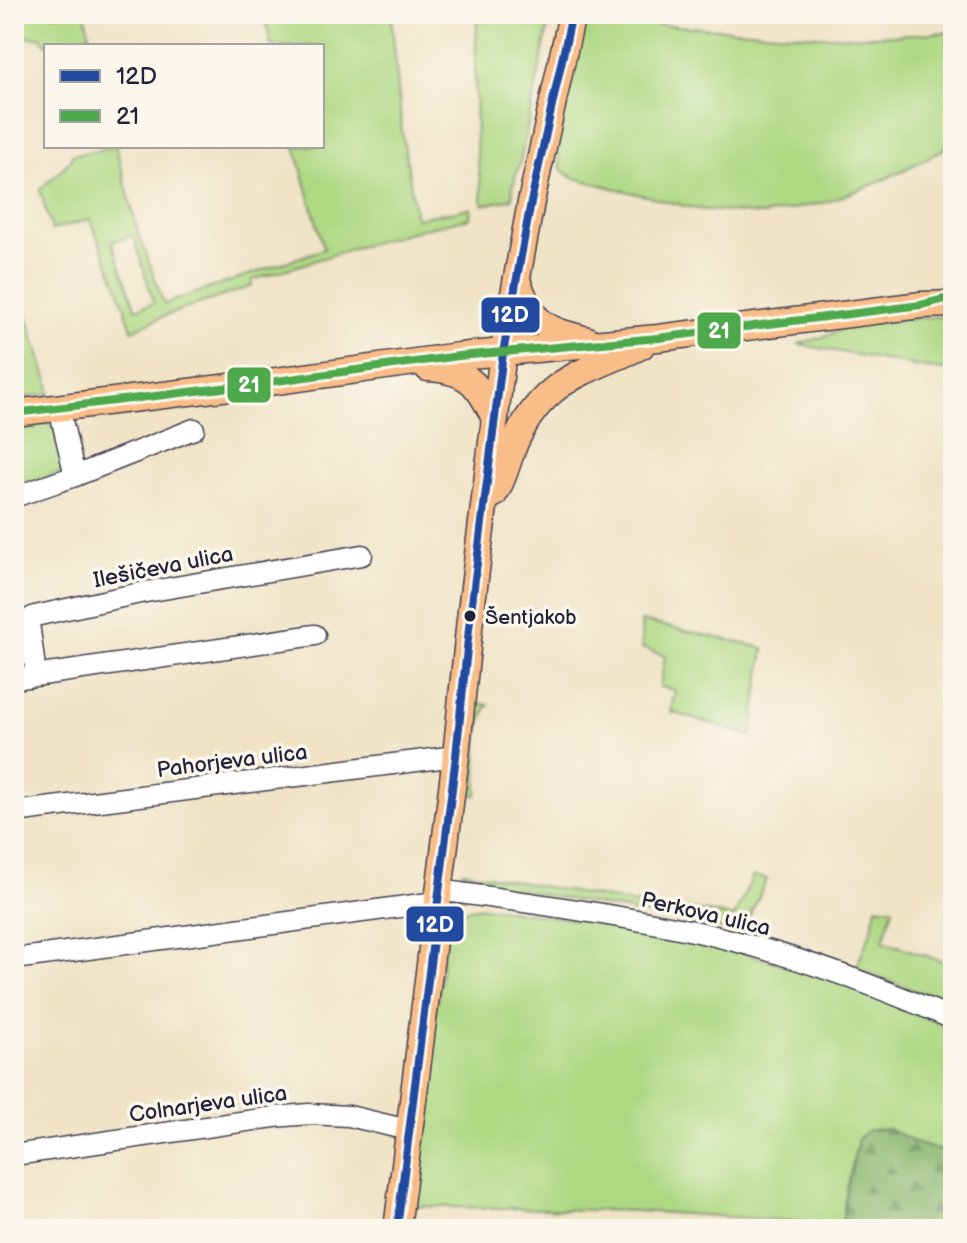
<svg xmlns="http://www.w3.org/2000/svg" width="967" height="1243" font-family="'Balsamiq Sans',sans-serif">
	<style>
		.green { fill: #afd883; stroke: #687d5f; stroke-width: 2; fill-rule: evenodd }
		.forest { fill: url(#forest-firs); stroke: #566d56; stroke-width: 2 }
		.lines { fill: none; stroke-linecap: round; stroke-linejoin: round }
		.minor-casing { stroke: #413f50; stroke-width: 23 }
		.major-casing { stroke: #413f50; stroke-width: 29 }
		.minor { stroke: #fff; stroke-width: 20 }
		.major { stroke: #f8bd88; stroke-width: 26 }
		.bus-1-casing { stroke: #fbf7ec; stroke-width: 14 }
		.bus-2-casing { stroke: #fbf7ec; stroke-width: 14 }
		.bus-1 { stroke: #224aa0; stroke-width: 8 }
		.bus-2 { stroke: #4da94b; stroke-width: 8 }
		.bus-dot { fill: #22223b; stroke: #fbf7ec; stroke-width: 3 }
		.labels { text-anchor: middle; stroke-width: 7; stroke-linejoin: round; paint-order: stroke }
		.bus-label { font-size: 20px; fill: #22223b; stroke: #fbf7ec; text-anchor: start }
		.street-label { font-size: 22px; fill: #22223b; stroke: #fbf7ec }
		.line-badge { stroke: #fbf7ec; stroke-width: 3 }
		.badge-label { font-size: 22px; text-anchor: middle; font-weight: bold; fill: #fff }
	</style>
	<defs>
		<pattern id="forest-firs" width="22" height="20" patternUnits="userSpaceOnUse" patternTransform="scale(2)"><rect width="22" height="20" fill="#8bb871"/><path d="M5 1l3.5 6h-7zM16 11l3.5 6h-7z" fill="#71955e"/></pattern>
	</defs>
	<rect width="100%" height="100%" fill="#fbf7ec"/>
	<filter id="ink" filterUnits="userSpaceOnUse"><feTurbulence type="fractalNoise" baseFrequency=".0125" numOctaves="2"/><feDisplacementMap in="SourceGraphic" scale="16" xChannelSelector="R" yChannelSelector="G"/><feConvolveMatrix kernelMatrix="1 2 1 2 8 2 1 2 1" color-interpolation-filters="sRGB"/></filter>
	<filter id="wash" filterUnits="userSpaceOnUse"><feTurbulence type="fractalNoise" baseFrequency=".006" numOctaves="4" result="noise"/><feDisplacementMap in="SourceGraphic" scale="32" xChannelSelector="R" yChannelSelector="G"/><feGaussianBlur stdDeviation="1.8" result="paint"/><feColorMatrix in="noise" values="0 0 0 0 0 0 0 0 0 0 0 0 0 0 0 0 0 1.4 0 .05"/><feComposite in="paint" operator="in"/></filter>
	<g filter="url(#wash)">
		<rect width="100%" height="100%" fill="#f0e3c6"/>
		<g class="green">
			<polygon points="14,14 85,14 92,46 49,46 40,37 14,38"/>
			<path d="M264,14h127l11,118 14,86 55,-10 -1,10c-74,15 -146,40 -218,62v6l-85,29 -35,15 -15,-46 -27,-65 -38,11 -12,-40 31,-30 1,-5 44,-8 22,85 26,72 160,-55 -29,-103h27v-100h-51zM133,235l21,68 -18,6 -24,-67z"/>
			<polygon points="477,14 551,14 520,162 513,185 512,199 483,205 476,146 475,75"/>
			<path d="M581,14h11l-1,6 230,16h51l81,-4v111l-25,15 -54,26 -47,18 -64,13 -66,-6 -115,-29c-7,-2 -17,-4 -21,-12 -11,-23 14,-125 20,-154z"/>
			<polygon points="14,277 49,384 50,394 14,398 14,348 23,345 14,315"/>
			<polygon points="953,315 953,371 926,368 798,344 823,337 850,325"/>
			<polygon points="36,423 46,423 54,426 65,471 14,489 14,426"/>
			<polygon points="641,621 764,648 752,736 671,712 675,690 660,687 665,656 642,648"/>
			<path d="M477,703l12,2c-15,17 -11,67 -12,90h-14l8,-86z"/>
			<polygon points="462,871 667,910 678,907 734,917 753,876 767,879 742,933 465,879"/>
			<polygon points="876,906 893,908 883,941 953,965 953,1005 856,968 872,928"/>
			<path d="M487,907l160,23 54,11 102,29 45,15 105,44v126l-35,-11 -30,-15 -43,70 -3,25 -204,-13 -228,-5 37,-280c15,-17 18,-18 40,-19z"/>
		</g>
		<polygon class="forest" points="888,1129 918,1144 953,1155 953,1229 844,1229 842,1224 845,1199 858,1139 868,1130"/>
	</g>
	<g filter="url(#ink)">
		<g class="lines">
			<defs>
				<g id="minor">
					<polyline points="75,476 194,429"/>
					<polyline points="14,497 75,476 59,408"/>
					<polyline points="36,675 29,623 31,618 35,616 140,593 362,555"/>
					<polyline points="14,679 315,635"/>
					<polyline points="14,812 456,756"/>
					<path d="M438,890c87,12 175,24 260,42 88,20 173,51 255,87"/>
					<polyline points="14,959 436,902"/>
					<polyline points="14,1155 274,1117 309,1114 349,1116 408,1130"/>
				</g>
				<g id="major">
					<path d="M517,280c17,45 24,48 71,60"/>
					<path d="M428,368c40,2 51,16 67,51"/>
					<polyline points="14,413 247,385 459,356 658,338 921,305 953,304"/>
					<path d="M494,494c12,-18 14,-39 24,-58 29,-59 69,-64 123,-90"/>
					<polyline points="397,1229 456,756 470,619 503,353 531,202 572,14"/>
				</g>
			</defs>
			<use href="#minor" class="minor-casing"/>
			<use href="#major" class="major-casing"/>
			<use href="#minor" class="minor"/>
			<use href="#major" class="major"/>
			<defs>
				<polyline id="bus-1" points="397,1229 456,756 470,619 503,353 531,202 572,14"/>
				<polyline id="bus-2" points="14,413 247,385 459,356 658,338 921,305 953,297"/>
			</defs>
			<use href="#bus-1" class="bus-1-casing"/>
			<use href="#bus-2" class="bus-2-casing"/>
			<use href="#bus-1" class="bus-1"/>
			<use href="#bus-2" class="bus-2"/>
		</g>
	</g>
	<circle class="bus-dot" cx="470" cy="616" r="7"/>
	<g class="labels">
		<g class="bus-label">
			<text x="485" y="624">Šentjakob</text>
		</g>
		<g class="street-label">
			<text transform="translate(163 566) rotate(-11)" y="8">Ilešičeva ulica</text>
			<text transform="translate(232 760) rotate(-7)" y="8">Pahorjeva ulica</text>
			<text transform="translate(706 913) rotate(13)" y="8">Perkova ulica</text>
			<text transform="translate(208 1103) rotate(-8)" y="8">Colnarjeva ulica</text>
		</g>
	</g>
	<g class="line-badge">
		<rect x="480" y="296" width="61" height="38" rx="8" fill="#224aa0"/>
		<rect x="696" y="311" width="46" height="39" rx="8" fill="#4da94b"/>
		<rect x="226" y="366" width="46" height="38" rx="8" fill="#4da94b"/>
		<rect x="405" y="905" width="60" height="38" rx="8" fill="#224aa0"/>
	</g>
	<g class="badge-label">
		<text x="510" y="322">12D</text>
		<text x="719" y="338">21</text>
		<text x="249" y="392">21</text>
		<text x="435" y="932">12D</text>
	</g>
	<rect width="967" height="1243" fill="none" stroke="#fbf7ec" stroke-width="48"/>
	<rect x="44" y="44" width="280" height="104" fill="#fbf7ec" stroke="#a4a2a5" stroke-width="2"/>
	<rect x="60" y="70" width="40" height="12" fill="#224aa0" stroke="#a4a2a5" stroke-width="2"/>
	<text x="116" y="84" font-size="24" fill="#22223b">12D</text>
	<rect x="60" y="110" width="40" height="12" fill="#4da94b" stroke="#a4a2a5" stroke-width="2"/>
	<text x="116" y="124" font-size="24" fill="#22223b">21</text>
</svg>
